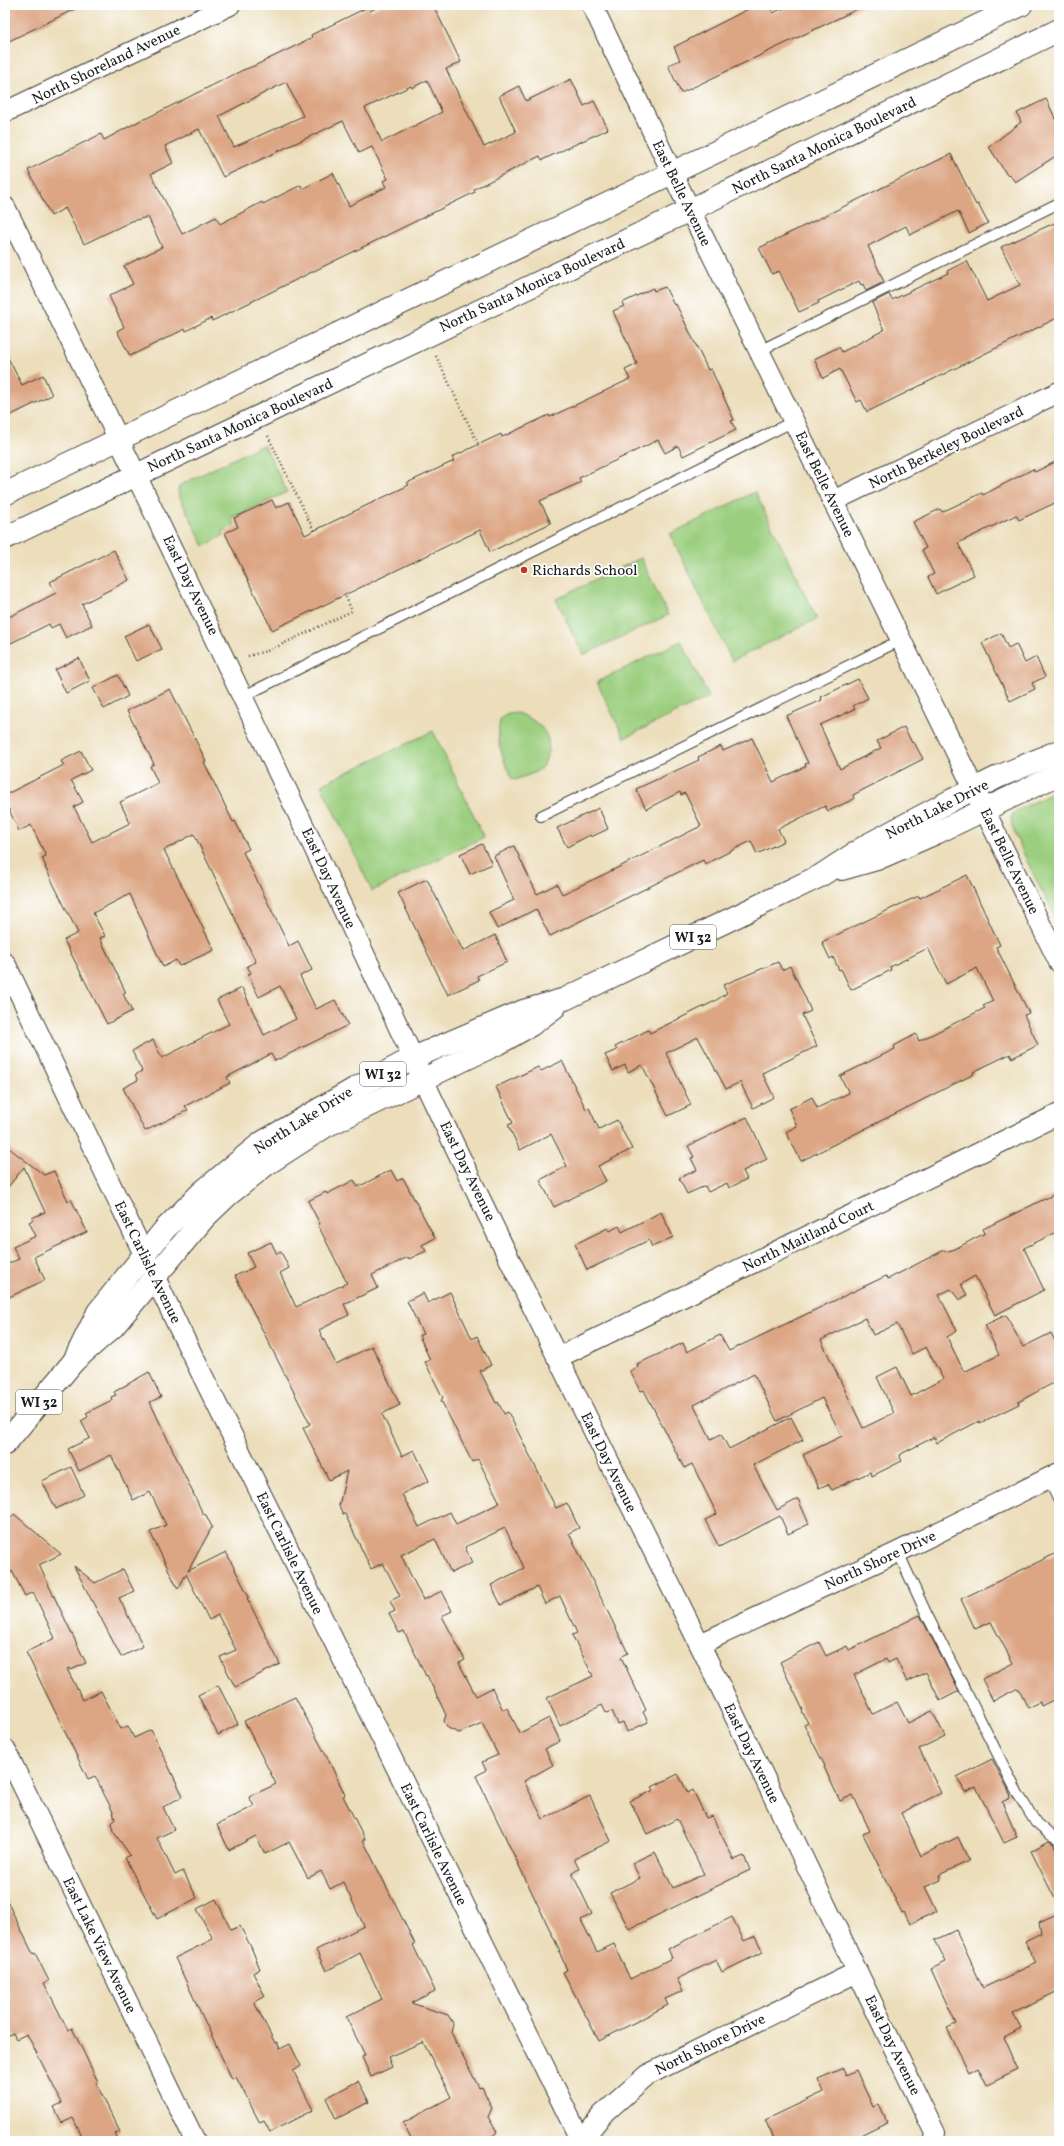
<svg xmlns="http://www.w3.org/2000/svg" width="1064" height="2146" font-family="Vollkorn,serif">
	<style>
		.green { fill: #9bcf7f; stroke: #5c764e }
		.building { fill: #dca583; fill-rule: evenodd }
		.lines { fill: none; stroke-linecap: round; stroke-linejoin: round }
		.lane-casing { stroke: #3b3934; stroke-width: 12 }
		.street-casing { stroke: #3b3934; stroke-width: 22 }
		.secondary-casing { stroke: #3b3934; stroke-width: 24 }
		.primary-casing { stroke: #3b3934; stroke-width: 24 }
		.path { stroke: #3b3934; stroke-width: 2.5; stroke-dasharray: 1 3; stroke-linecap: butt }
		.lane { stroke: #fff; stroke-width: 10 }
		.street { stroke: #fff; stroke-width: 20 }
		.secondary { stroke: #fff; stroke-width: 22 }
		.primary { stroke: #fff; stroke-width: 22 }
		.poi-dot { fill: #c8321e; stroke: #fff; stroke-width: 1.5 }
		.labels { text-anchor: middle; stroke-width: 3.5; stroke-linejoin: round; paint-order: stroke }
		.shield { fill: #fff; stroke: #606060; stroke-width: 1 }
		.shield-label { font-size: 14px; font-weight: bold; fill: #1c1c1c }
		.street-label { font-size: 15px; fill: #1c1c1c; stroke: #fff }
		.poi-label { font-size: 15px; fill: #1c1c1c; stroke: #fff; text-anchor: start }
	</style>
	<rect width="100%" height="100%" fill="#fff"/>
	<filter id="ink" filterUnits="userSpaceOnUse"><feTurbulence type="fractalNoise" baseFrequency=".025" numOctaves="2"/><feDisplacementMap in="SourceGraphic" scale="8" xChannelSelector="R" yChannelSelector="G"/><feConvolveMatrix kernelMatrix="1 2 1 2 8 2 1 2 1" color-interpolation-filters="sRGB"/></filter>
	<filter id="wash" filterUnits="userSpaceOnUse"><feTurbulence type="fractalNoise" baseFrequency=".012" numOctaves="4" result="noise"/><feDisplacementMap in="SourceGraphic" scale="16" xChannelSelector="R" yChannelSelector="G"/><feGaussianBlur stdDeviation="0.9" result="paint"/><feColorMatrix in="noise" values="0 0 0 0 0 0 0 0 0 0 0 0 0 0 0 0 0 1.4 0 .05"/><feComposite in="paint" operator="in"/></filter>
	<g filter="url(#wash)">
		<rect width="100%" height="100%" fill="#ecdebb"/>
		<g class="green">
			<polygon points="260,446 265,446 287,492 231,518 235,526 222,531 224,535 204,546 179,496 178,490 180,485"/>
			<polygon points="755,492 817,619 732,661 670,534"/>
			<polygon points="641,558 668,615 583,655 556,599"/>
			<polygon points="681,641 709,697 624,738 597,682"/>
			<path d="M517,713c18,6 35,18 31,39 -1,6 -4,13 -8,17 -6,5 -18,8 -25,11l-3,-1c-9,-19 -18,-41 -11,-61l7,-4z"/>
			<polygon points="433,731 484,837 372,891 321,785"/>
			<path d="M1059,790v134c-9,-18 -48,-90 -48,-105 0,-4 4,-7 7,-9z"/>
		</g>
		<g id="blocks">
			<g class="building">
				<polygon points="12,5 83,5 5,43 5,8"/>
				<path d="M382,5h51l28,57 -15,7 38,78 32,-15 -17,-36 20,-10 7,15 45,-22 13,27 10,-5 14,28 -66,31 -2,-4 -66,33 1,3 -65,32 -198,97 -1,-3 -25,13 -1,-2 -55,27 -13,-25 7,-4 -15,-31 24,-12 -9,-18 38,-19 -14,-30 -16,4 -48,23 -19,-36 -14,8 -23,-46 73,-36 3,6 39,-21h2l98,-49 11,-4 58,-28 -1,-3 57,-28 2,4zM427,80l15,32 -60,30 -17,-34 46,-22 1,2zM286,82l17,34 -69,31 -15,-31zM343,121l16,32 13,-6 16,32 -5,2 3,6 -37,19 -16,-33 -31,16 -1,-4 -38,19 -1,-2 -42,22 -4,-7 -34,17 -31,-60 22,-11 -8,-17 34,-17 24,48z"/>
				<polygon points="756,5 769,5 773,13 790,5 866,5 681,93 668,65 680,60 674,47"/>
				<polygon points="1046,99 1059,126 1059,154 1015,182 1009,174 1007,175 989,147 1021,122 1017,113"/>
				<polygon points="951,154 976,205 978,204 988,223 969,233 958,211 910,235 906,226 868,246 884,282 866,291 863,284 861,285 859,281 818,301 819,303 799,312 779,271 772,274 759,248"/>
				<polygon points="1059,221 1059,317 867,412 861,400 857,402 840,369 823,378 814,359 839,347 842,352 884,330 872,303 889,294 892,300 948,273 947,271 967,261 987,301 1020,285 1001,247"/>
				<polygon points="665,287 674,305 676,304 708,370 711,369 734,420 731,421 736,430 683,456 678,446 665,453 658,440 579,478 581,482 540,501 551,523 490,552 480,530 272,630 225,533 238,527 234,518 272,500 276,508 289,502 305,535 409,485 407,483 454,461 452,457 501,434 502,437 549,415 550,417 630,379 625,370 637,364 613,311 624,306 622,303 653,288 654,291"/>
				<polygon points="5,352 22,385 43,375 52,395 5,418"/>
				<polygon points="1059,460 1059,501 1019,520 1016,515 958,543 974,575 936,594 928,577 934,574 922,550 926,548 913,522 940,509 942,512 982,493 983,495 1033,469 1035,472"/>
				<polygon points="114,550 129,580 82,604 92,625 66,638 59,624 51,628 49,624 5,646 5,619 56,593 50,582"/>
				<polygon points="149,624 162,649 136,661 124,636"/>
				<polygon points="1001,633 1008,648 1016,644 1025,663 1036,657 1045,677 1032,683 1035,689 1010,701 982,643"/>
				<polygon points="79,658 90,681 66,693 55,670"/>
				<polygon points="118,675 128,696 104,709 93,688"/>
				<polygon points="858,679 868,698 853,706 855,709 820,725 840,769 881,748 877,741 904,727 912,743 914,742 923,759 853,795 854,799 828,811 825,806 778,829 784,841 757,854 751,841 705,864 703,860 550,936 536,909 497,929 489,912 514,900 494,856 514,846 537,894 557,884 562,894 603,875 701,826 685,793 681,795 680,792 646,809 636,789 699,760 698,757 721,746 723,751 752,738 773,782 806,766 805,764 808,763 786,716 822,700 821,697"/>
				<polygon points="170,689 206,761 204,762 233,822 235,821 249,849 243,852 289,946 298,941 312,970 300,976 316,1009 335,1000 348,1025 275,1061 271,1054 227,1077 230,1083 185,1106 188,1110 145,1131 123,1088 138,1080 135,1075 142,1071 132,1051 153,1040 162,1058 229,1024 217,1000 242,988 264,1035 296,1019 280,986 259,997 248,975 251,973 247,966 256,962 194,834 164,850 214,950 179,966 176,960 163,967 130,894 93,913 105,936 100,938 126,993 123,994 132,1011 107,1024 64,940 78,933 45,867 46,867 42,858 46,856 31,825 19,831 5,801 5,795 64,765 61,761 81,751 91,770 71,780 83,802 74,807 92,842 130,823 120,802 158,783 150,766 154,764 127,711"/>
				<polygon points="599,808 608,829 591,837 590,835 567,847 557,828"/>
				<polygon points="482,844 492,864 470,874 460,854"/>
				<polygon points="967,875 1000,945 996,947 1029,1013 1024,1015 1038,1045 1012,1058 1010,1054 973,1072 974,1074 801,1161 786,1132 797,1126 789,1109 812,1097 817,1108 849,1093 840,1076 895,1049 894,1046 916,1034 919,1041 985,1008 983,1006 993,1001 977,968 946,984 928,948 890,967 891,970 851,990 841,969 839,970 833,957 830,959 822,942 905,902 919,896 920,898"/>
				<polygon points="427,879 463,951 495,935 507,962 477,976 479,980 448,995 398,893"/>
				<polygon points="778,962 782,970 790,966 805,997 811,1011 802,1015 817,1046 762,1073 774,1097 753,1108 740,1082 726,1089 698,1037 666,1053 691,1105 668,1116 642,1065 628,1072 625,1065 613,1071 605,1055 617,1050 615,1047 648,1030 650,1033 715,1001 727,993 723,985"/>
				<polygon points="562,1061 586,1109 589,1108 599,1129 617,1120 632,1149 598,1166 606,1181 554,1207 540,1180 567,1166 551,1134 520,1150 508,1125 513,1123 496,1087 538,1067 541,1071"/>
				<polygon points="747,1117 767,1159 743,1171 747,1179 729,1188 727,1183 708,1192 705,1186 687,1194 679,1178 697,1170 691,1158 694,1157 688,1146"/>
				<polygon points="5,1145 44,1175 54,1171 68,1201 71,1199 87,1232 34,1257 45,1280 5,1299 5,1265 19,1259 13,1247 36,1236 29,1222 33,1220 32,1218 45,1212 24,1167 5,1191"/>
				<polygon points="391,1170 397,1181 403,1178 435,1238 422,1245 426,1251 409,1259 408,1257 372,1275 378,1288 344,1304 349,1315 319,1330 336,1364 372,1346 400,1405 382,1414 402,1456 414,1450 429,1481 402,1494 419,1527 450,1512 456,1524 500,1503 478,1459 472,1462 441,1400 443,1398 425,1362 430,1360 419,1335 423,1334 407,1301 423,1293 428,1303 450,1292 472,1339 477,1336 491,1365 480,1371 496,1403 498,1402 504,1414 508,1412 556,1508 567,1503 579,1528 569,1533 628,1653 621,1657 646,1710 643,1712 648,1722 627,1732 623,1722 618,1724 612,1711 606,1713 602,1705 560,1726 547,1698 593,1676 572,1635 577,1633 560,1596 545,1604 537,1587 501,1605 491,1585 524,1568 505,1528 465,1547 472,1563 451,1573 435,1539 401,1555 423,1600 442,1591 452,1611 442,1616 465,1660 459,1663 476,1696 492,1688 503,1710 507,1708 520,1733 549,1718 560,1741 545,1749 553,1765 524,1781 543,1819 590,1796 611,1841 574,1859 579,1869 572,1873 592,1914 581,1920 597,1952 614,1944 630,1979 672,1958 668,1949 732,1917 744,1941 755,1936 763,1952 722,1972 716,1960 677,1979 683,1991 665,1999 668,2005 599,2041 563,1972 567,1970 559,1951 560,1951 476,1776 486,1770 482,1762 498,1755 482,1723 459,1733 448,1728 444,1721 446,1715 427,1675 426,1676 404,1631 399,1633 389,1614 395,1611 390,1601 400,1596 383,1563 371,1569 345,1514 343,1514 339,1506 347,1471 329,1480 303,1428 310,1424 235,1276 254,1267 247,1253 271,1242 277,1254 281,1252 289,1268 280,1273 296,1307 347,1283 318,1225 320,1224 308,1201 326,1192 327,1194 354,1180 358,1187"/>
				<path d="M1059,1192v39l-35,17 20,42 -49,25 -20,-39 -14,8 6,11 -8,5 -8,-11 -12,6 18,36 -10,6 17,35 35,-17 -14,-30 21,-10 17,32 28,-14 8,16v31l-41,22 1,2 -39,19 -1,-2 -42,22 -3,-6 -35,18 3,6 -30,15 -2,-4 -38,18 -4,-6 -9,4 -16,-33 39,-19 -20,-38 -45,23 -23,-47 -60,31 17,34 10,-5 8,15 62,-32 12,23 -50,25 24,45 21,-11 11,25 -21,10 -8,-18 -61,31 -14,-27 12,-6 -25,-50 -8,4 -40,-78 -4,1 -10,-20 8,-4 -1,-3 46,-21 4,9 33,-17 9,16 157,-75 2,3 56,-29 1,2 10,-3 30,-16 -2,-4zM865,1318l8,17 24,-11 15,30 14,-7 17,32 -32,17 -14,-29 -20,10 17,36 -31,15 -42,-88z"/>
				<polygon points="661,1212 673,1237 652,1247 649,1240 587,1270 575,1244 608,1228 610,1231 619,1226 622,1232"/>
				<polygon points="149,1372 161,1397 150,1402 203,1514 206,1515 212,1527 188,1571 226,1552 249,1597 247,1598 280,1664 235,1687 220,1657 236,1650 218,1615 209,1620 186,1574 178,1589 150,1532 166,1525 150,1492 133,1500 111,1455 79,1471 68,1449 90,1438 81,1421 88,1417 86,1413 112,1400 111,1397 116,1395 114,1392"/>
				<polygon points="71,1467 84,1495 56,1509 42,1481"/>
				<polygon points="14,1514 61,1554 39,1565 86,1663 71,1670 70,1668 67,1669 83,1700 101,1691 121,1729 128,1726 134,1738 151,1730 183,1796 163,1807 174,1830 157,1838 175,1875 183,1871 197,1898 157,1919 125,1858 130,1855 113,1831 111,1823 115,1819 113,1812 95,1776 88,1779 26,1652 55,1638 33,1592 25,1596 12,1571 5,1579 5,1524"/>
				<polygon points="1059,1552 1059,1697 1041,1706 1040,1702 1028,1708 1018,1688 993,1701 982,1679 1013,1663 991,1622 975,1629 961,1599"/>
				<polygon points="74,1566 95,1583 123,1569 134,1591 119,1598 143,1646 121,1657"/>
				<polygon points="920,1615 959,1691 940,1701 926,1672 907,1682 896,1659 888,1663 886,1659 854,1675 873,1714 897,1702 908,1723 932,1711 945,1736 919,1749 941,1793 901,1813 921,1856 958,1837 969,1861 939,1875 941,1880 925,1887 937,1911 910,1924 904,1912 902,1913 863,1834 870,1831 853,1795 840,1801 824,1767 825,1766 804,1725 808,1723 802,1711 803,1710 780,1662 819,1642 826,1656 847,1646 849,1650"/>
				<polygon points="218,1685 238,1724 218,1735 198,1695"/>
				<polygon points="295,1697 329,1761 345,1795 343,1796 365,1839 363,1840 415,1944 413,1945 435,1991 411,2003 448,2015 453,2023 451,2032 479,2088 482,2087 492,2108 488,2117 497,2132 488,2140 412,2141 403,2123 451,2097 423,2042 388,2057 392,2067 371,2077 362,2057 365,2055 346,2017 382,1999 360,1953 326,1971 316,1950 364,1926 343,1882 330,1889 321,1871 308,1878 289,1842 265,1854 256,1836 229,1850 217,1825 254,1806 249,1797 276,1784 244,1721"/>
				<polygon points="992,1759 1009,1791 1010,1798 1002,1802 1017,1837 1004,1843 976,1787 965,1792 957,1777"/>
				<polygon points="678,1774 688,1793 693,1790 706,1818 712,1816 734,1860 744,1856 750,1870 629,1929 610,1893 640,1878 632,1863 655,1852 673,1888 704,1874 677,1819 647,1834 630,1801 654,1790 652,1787"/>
				<polygon points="1049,1841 1053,1843 1059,1855 1059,1907 1031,1851"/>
				<polygon points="5,1897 33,1954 35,1953 49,1981 44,1983 68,2030 72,2028 98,2082 96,2083 120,2132 115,2134 119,2141 84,2141 73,2118 62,2123 54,2107 62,2103 27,2034 16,2039 13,2033 5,2037"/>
				<polygon points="216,1899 231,1930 240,1926 251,1947 260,1969 253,1973 265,1996 254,2002 275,2043 277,2042 280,2049 290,2044 301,2066 293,2070 313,2110 270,2132 264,2121 260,2123 236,2077 232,2079 175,1958 213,1939 197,1909"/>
				<polygon points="1059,1913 1059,1990 1013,2013 1021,2029 1004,2038 1018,2070 987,2085 978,2067 969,2072 947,2028 956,2024 931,1969 946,1962 935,1940 956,1930 983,1988 1036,1963 1025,1941 1041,1933 1039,1922"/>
				<polygon points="843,2068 846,2075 856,2070 873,2107 879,2105 887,2122 848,2141 775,2141 765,2120 824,2092 818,2079"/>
				<polygon points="358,2081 369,2102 336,2119 326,2098"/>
			</g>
		</g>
	</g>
	<g filter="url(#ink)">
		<use href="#blocks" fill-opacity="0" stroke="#3b3934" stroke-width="1"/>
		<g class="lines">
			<defs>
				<g id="lane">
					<polyline points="759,351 1059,203"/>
					<polyline points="244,696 794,421"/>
					<polyline points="541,816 901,640"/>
					<polyline points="1048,1478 1059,1501"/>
					<polyline points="898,1552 927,1615 1018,1794 1036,1823 1049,1834 1059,1839"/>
				</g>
				<g id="street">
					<polyline points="592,5 690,210 1059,962"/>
					<polyline points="5,112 230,5"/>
					<path d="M5,207c143,289 281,580 418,872 88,188 182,374 274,560 81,164 158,330 238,494"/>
					<polyline points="833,501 1059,392"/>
					<polyline points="5,963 179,1328 581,2141"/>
					<polyline points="557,1358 1059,1114"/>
					<polyline points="700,1644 898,1552 1059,1473"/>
					<polyline points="5,1749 195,2141"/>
					<polyline points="581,2141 602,2115 647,2075 857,1972"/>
				</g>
				<g id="secondary">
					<polyline points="5,494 1021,5"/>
					<polyline points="5,538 690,210 1059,30"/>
				</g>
				<g id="primary">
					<polyline points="842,869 877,859 936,833 1059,774"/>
					<polyline points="74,1361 98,1312 165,1229 202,1192 261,1143 356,1088 413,1058 523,1011 565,999 820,876 869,844 952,800 1000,776 1059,751"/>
					<polyline points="5,1444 74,1361 113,1327 205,1217 227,1196 267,1164 326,1126 501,1042 531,1025 555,1007"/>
				</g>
			</defs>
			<use href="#lane" class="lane-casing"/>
			<use href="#street" class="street-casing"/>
			<use href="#secondary" class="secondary-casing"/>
			<use href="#primary" class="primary-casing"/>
			<g class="path">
				<polyline points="436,356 478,444"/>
				<polyline points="268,436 314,531"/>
				<polyline points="248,656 270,650 352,611 345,595"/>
			</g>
			<use href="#lane" class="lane"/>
			<use href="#street" class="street"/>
			<use href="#secondary" class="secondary"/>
			<use href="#primary" class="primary"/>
		</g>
	</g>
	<circle class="poi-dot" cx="524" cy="570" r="4"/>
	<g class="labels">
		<g class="shield">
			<rect x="670" y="925" width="46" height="24" rx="3"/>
			<rect x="360" y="1062" width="46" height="24" rx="3"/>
			<rect x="16" y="1390" width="46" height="24" rx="3"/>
		</g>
		<g class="shield-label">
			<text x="693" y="942">WI 32</text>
			<text x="383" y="1079">WI 32</text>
			<text x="39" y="1407">WI 32</text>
		</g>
		<g class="street-label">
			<text transform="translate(106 64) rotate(-26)" y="5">North Shoreland Avenue</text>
			<text transform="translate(824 145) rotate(-26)" y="5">North Santa Monica Boulevard</text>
			<text transform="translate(682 193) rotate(64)" y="5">East Belle Avenue</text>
			<text transform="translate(532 285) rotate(-25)" y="5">North Santa Monica Boulevard</text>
			<text transform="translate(240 425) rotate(-25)" y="5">North Santa Monica Boulevard</text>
			<text transform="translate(946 447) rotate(-26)" y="5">North Berkeley Boulevard</text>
			<text transform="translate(825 484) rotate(64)" y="5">East Belle Avenue</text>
			<text transform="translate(191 585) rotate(64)" y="5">East Day Avenue</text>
			<text transform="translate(937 809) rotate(-27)" y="5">North Lake Drive</text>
			<text transform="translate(1010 861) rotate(64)" y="5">East Belle Avenue</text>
			<text transform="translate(329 878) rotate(65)" y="5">East Day Avenue</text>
			<text transform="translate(303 1120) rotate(-32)" y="5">North Lake Drive</text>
			<text transform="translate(468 1171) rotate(64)" y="5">East Day Avenue</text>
			<text transform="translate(808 1236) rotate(-26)" y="5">North Maitland Court</text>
			<text transform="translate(148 1262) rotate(64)" y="5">East Carlisle Avenue</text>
			<text transform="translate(609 1462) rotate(64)" y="5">East Day Avenue</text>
			<text transform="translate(290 1553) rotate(64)" y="5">East Carlisle Avenue</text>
			<text transform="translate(880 1560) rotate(-25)" y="5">North Shore Drive</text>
			<text transform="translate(752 1753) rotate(64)" y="5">East Day Avenue</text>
			<text transform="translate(434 1844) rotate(64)" y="5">East Carlisle Avenue</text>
			<text transform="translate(100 1945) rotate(64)" y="5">East Lake View Avenue</text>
			<text transform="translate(710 2044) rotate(-26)" y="5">North Shore Drive</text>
			<text transform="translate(893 2045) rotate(64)" y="5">East Day Avenue</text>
		</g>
		<g class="poi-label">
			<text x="532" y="575">Richards School</text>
		</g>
	</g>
	<rect width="1064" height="2146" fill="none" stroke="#fff" stroke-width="20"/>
</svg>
